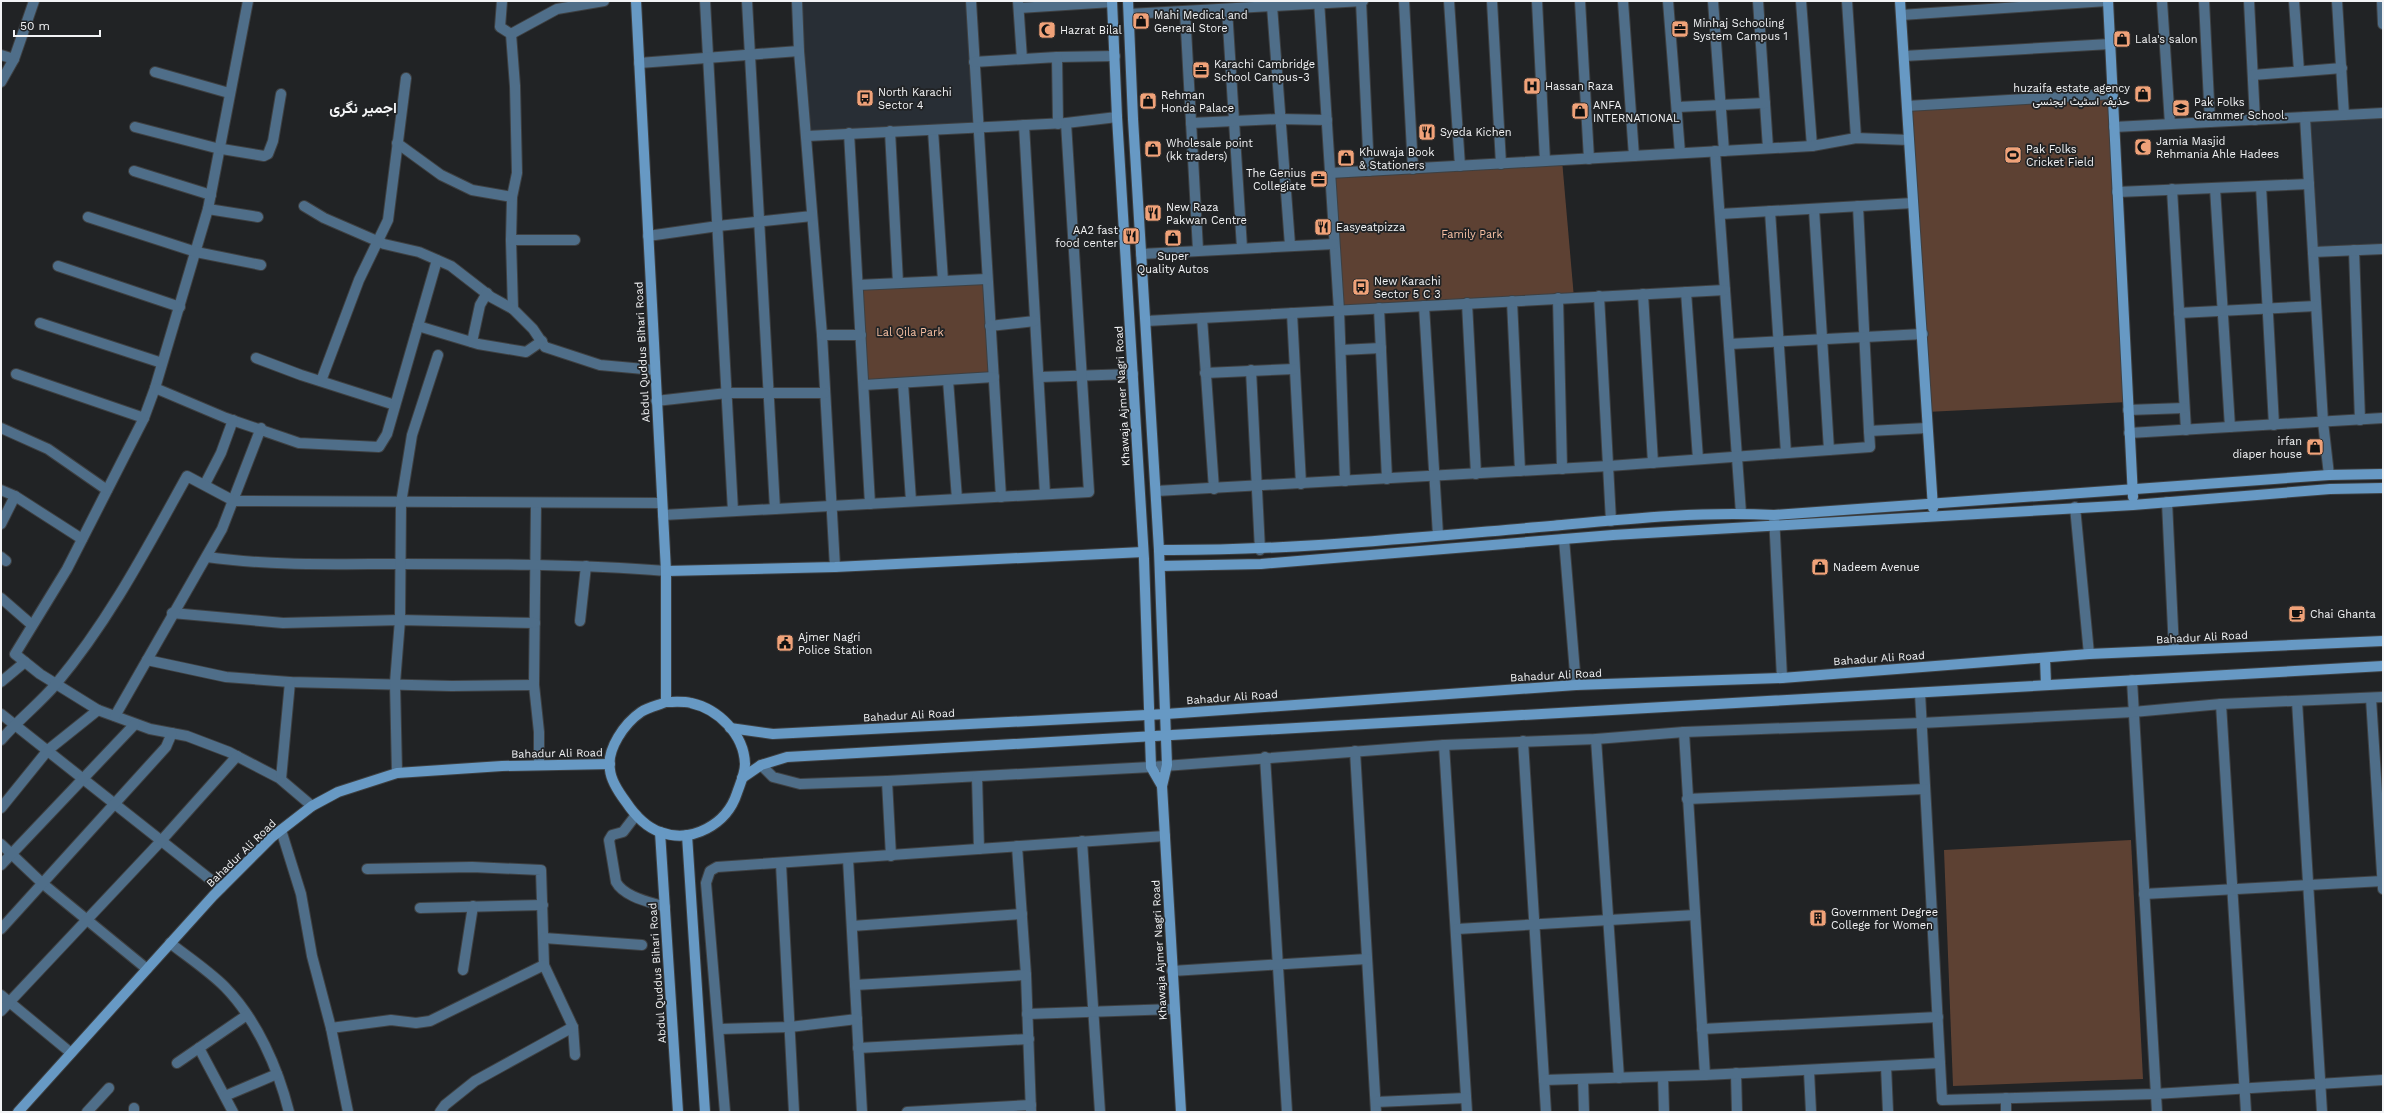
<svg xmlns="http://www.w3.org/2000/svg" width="2384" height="1113" font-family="'Work Sans',Vazirmatn,sans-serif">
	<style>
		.built { fill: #282e35 }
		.green { fill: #5d4133 }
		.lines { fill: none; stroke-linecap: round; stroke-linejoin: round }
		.street-casing { stroke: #3e4042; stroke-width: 12 }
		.secondary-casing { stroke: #3e4042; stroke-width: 12 }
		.street { stroke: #4f6e89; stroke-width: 10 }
		.secondary { stroke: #6799c4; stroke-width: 10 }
		.labels { text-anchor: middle; stroke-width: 3.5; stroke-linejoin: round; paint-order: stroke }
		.poi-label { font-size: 11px; fill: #f2f3f5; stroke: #212325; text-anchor: start }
		.park-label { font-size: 11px; fill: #f7c0a3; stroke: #212325 }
		.street-label { font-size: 11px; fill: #f2f3f5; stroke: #212325 }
		.district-label { font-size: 15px; font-weight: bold; fill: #f2f3f5; stroke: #212325 }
	</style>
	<rect width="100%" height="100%" fill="#212325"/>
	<g class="built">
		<polygon points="801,1 971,1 978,128 809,135"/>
		<polygon points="2383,113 2383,249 2313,252 2305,117"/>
	</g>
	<g class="green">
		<polygon points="2112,94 2128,402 1926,412 1907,106"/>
		<polygon points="1562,160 1574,298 1339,310 1330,173"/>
		<polygon points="987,279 994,377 864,385 858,285"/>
		<polygon points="2131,840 2143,1079 1953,1086 1944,850"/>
	</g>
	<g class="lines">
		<defs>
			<g id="street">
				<polyline points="248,1 208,209 155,388 144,418 67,569 15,654 40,674 98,710 150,729 187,736 229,752 279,778 312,806"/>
				<polyline points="502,1 500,27 511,34 515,86 517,173 512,197 511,240 513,309"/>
				<polyline points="705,1 733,511"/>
				<polyline points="747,1 775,509"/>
				<polyline points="797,1 799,51 822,335 835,567"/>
				<polyline points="971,1 1001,497"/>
				<polyline points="1018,1 1022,59"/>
				<polyline points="1319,1 1339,310 1345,481"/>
				<polyline points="1361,1 1369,171"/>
				<polyline points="1404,1 1413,169"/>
				<polyline points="1449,1 1460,166"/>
				<polyline points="1492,1 1501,164"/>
				<polyline points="1537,1 1545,161"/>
				<polyline points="1580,1 1589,159"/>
				<polyline points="1623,1 1634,156"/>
				<polyline points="1668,1 1680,153"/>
				<polyline points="1713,1 1724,151"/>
				<polyline points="1758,1 1768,148"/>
				<polyline points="1801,1 1812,146"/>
				<polyline points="1847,1 1856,138"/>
				<polyline points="2162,1 2170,124"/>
				<polyline points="2204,1 2210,122"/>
				<polyline points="2249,1 2255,120"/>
				<polyline points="2294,1 2299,71"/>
				<polyline points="2337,1 2344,115"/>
				<polyline points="2382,1 2383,24"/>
				<polyline points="1272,6 1290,245"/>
				<polyline points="1019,8 1112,2"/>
				<polyline points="1227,9 1242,248"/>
				<polyline points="1185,11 1198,250"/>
				<polyline points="1129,14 1363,1"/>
				<polyline points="1901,15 2107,1"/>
				<polyline points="511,34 557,9 604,1"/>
				<polyline points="1,55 14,59"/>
				<polyline points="1904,56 2110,44"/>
				<polyline points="1057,57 1115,56"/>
				<polyline points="974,62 1057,57 1058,124"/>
				<polyline points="639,63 799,51"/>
				<polyline points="155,72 229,93"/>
				<polyline points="2253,75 2342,68"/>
				<polyline points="1,82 14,59 34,1"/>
				<polyline points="1907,106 2112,94"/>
				<polyline points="1677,107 1765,103"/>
				<polyline points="2305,117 2323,422 2329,475"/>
				<polyline points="1191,123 1280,119 1327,120"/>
				<polyline points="1024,125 1045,494"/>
				<polyline points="135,127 216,148 264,156 268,154 273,141 281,94"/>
				<polyline points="2114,127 2383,113"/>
				<polyline points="933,130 943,281"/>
				<polyline points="890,131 898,283"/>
				<polyline points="849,133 870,504"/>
				<polyline points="807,136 1066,123 1117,117"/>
				<polyline points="397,143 441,175 472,190 512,197"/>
				<polyline points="1715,151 1741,513"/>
				<polyline points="134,171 211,195"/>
				<polyline points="1330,173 1812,146 1856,138 1909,140"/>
				<polyline points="2261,186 2274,425"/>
				<polyline points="2215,188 2230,427"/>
				<polyline points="2172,189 2186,430"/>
				<polyline points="2117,192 2309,184"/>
				<polyline points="304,206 324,218 384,244 419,252 451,266 491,297 513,309 533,329 545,347 600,365 655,370"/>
				<polyline points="1858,206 1869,431"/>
				<polyline points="208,209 258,217"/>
				<polyline points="1814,209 1829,450"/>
				<polyline points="1770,211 1786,453"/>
				<polyline points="1720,214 1913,203"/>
				<polyline points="88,217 196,252 261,265"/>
				<polyline points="648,236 718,226 812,216"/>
				<polyline points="511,240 575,240"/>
				<polyline points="2354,250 2360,420"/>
				<polyline points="2313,252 2383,249"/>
				<polyline points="1141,254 1334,244"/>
				<polyline points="58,266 180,307"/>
				<polyline points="858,285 987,279"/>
				<polyline points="1686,292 1698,459"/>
				<polyline points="1643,294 1653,463"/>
				<polyline points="1599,296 1611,521"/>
				<polyline points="1558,298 1562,469"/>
				<polyline points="1512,301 1520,471"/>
				<polyline points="1467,303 1476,474"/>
				<polyline points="1424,306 1438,535"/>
				<polyline points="1379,308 1387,479"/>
				<polyline points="1292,313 1301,484"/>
				<polyline points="2179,313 2316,306"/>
				<polyline points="1202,318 1214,489"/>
				<polyline points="1146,321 1725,290"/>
				<polyline points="40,323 162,363"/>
				<polyline points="418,326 478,344 526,352 542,341"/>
				<polyline points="990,326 1035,321"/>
				<polyline points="822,335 861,335"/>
				<polyline points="472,342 480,305 487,293"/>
				<polyline points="1729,344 1923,334"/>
				<polyline points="1341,350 1381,348"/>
				<polyline points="256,358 301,375 395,405"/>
				<polyline points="1251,370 1260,550"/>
				<polyline points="1205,373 1294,369"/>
				<polyline points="16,374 144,418"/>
				<polyline points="1039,377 1133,374"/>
				<polyline points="948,380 957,499"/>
				<polyline points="321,381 359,280 388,220 406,78"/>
				<polyline points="903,383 911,501"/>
				<polyline points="864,385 994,377"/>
				<polyline points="155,388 226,418 299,443 379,447 387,434 437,260"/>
				<polyline points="656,401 727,393 825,393"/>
				<polyline points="2128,410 2184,408"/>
				<polyline points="1,428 48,449 107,490"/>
				<polyline points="2129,433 2383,418"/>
				<polyline points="205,484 221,453 233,420"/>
				<polyline points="1,490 15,496 82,539"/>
				<polyline points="1156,491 1609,466 1870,447 1869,431 1927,428"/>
				<polyline points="2167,502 2174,650"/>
				<polyline points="536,504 534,685 539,732 539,764"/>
				<polyline points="2075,507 2089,654"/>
				<polyline points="663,515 1089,492 1066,123"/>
				<polyline points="1774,515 1782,678"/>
				<polyline points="1,524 15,496"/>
				<polyline points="1564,539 1576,685"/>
				<polyline points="1,557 6,561"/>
				<path d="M207,557c65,9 128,7 193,7 89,0 178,0 266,7"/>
				<polyline points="1,598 32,625"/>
				<polyline points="172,613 283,623 400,620 535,623"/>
				<polyline points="580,621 586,566"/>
				<polyline points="147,660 226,677 290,682 452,686 534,685"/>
				<polyline points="2132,680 2157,1112"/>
				<polyline points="1,682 25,662"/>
				<polyline points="1920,693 1942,1100 2155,1094 2383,1080"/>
				<polyline points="2371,698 2383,889"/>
				<polyline points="2297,701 2322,1112"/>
				<polyline points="2221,704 2246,1112"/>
				<polyline points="1,714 221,888"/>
				<polyline points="115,716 222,529 261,428"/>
				<polyline points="1684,732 1705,1075"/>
				<polyline points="1596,739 1619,1078"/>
				<path d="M1,740c17,-20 38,-36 55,-56 53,-63 91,-136 131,-208l47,25 428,2"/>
				<polyline points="1523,741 1546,1112"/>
				<polyline points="1444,745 1467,1112"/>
				<polyline points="1355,751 1376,1112"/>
				<polyline points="1265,757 1287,1112"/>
				<polyline points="761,765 773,777 800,784 887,781 1151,767 1444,745 1596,739 1684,732 1921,723 2133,712 2221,704 2383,697"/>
				<polyline points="397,773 395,683 400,620 401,503 412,435 438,355"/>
				<polyline points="977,777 979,849"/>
				<polyline points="281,779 290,682"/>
				<polyline points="887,781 891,856"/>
				<polyline points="1687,799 1925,789"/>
				<polyline points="1,808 48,750 98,710"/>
				<path d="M636,815l-13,17 -11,3 -3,5 7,42c8,15 34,20 49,25"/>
				<polyline points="281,830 301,894 312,956 331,1028 348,1112"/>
				<polyline points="1082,841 1100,1112"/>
				<polyline points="1,844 42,883 147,969"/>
				<polyline points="1017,846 1026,975 1031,1112"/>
				<polyline points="848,859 862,1112"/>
				<polyline points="781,864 794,1112"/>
				<polyline points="1,865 135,724"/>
				<polyline points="367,869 472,867 541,870 544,965 573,1027 575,1055"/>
				<polyline points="2144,894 2383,881"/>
				<polyline points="420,908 543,905"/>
				<polyline points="852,926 1022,914"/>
				<polyline points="1,929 166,747 172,733"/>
				<polyline points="1457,929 1695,915"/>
				<polyline points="544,938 642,945"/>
				<path d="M170,943c18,14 39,28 55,44 32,33 53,81 64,125"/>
				<polyline points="463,970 473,906"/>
				<polyline points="1172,971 1367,959"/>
				<polyline points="855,985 1026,975"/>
				<polyline points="1,995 71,1053"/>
				<polyline points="1,1011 161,841 237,756"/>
				<polyline points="1027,1014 1174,1009"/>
				<polyline points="331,1028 391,1020 416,1023 430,1021 544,965"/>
				<polyline points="719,1029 790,1027 857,1019"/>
				<polyline points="1702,1029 1938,1017"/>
				<polyline points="199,1048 233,1112"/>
				<polyline points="858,1048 1029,1039"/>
				<polyline points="177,1063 247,1015"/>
				<polyline points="1886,1066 1888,1112"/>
				<polyline points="1809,1071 1811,1112"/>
				<polyline points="1736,1073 1737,1112"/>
				<polyline points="1663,1077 1664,1112"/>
				<polyline points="1583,1079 1584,1112"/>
				<polyline points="1544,1080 1705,1075 1940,1063"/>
				<polyline points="225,1096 277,1074"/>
				<polyline points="2006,1098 2006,1112"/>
				<polyline points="1376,1102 1466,1098"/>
				<polyline points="134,1108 134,1112"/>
				<polyline points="87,1112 109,1088"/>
				<polyline points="440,1112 445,1105 475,1081 573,1027"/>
				<polyline points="725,1112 706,883 710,871 717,867 1165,836"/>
				<polyline points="907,1112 1031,1105"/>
			</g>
			<g id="secondary">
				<polyline points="636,1 666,571 666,702"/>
				<polyline points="1112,1 1117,117 1144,559 1151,767 1162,786 1181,1112"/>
				<polyline points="1128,1 1133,119 1159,550 1167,765 1162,786"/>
				<polyline points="1900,1 1933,508"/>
				<polyline points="2108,1 2133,497"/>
				<path d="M1159,550c131,1 262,-13 392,-24 74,-7 149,-15 223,-11l555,-40 54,-1"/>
				<polyline points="1160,566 1261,564 1613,535 2133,505 2330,489 2383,488"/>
				<polyline points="666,571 835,567 1143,552"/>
				<polyline points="2045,658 2046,685"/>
				<path d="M666,702c8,0 17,-1 25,1 27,6 53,31 54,61 0,10 -5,20 -8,29 -10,31 -45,51 -77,39 -14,-5 -26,-18 -34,-30 -6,-8 -15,-21 -16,-32 -4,-21 15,-47 31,-58 7,-5 18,-7 25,-10z"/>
				<polyline points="730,728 773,734 1166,714 1576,685 1782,678 2089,654 2383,641"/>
				<polyline points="742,778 761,765 787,757 2383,666"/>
				<polyline points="660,832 678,1112"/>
				<polyline points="687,835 705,1112"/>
				<polyline points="18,1112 213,896 272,837 312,806 338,792 397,773 502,766 610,764"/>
			</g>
		</defs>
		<use href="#street" class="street-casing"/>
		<use href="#secondary" class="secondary-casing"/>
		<use href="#street" class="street"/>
		<use href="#secondary" class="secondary"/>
	</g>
	<defs>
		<symbol id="shop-square" viewBox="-11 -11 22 22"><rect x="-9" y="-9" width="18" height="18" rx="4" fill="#f0a279" stroke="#212325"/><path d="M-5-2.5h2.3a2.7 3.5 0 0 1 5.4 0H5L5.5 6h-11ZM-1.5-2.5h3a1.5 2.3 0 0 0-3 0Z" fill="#111"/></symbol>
		<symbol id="office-square" viewBox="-11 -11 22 22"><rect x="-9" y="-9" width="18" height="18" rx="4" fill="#f0a279" stroke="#212325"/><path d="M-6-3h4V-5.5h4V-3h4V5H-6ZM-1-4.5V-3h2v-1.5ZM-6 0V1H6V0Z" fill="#111"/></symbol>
		<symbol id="mosque-square" viewBox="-11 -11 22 22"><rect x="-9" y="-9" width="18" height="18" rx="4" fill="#f0a279" stroke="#212325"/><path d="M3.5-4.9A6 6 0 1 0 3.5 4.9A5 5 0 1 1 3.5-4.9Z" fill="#111"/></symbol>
		<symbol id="hospital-square" viewBox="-11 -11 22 22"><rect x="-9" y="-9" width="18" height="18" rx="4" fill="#f0a279" stroke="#212325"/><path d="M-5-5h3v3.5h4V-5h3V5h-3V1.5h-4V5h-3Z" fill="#111"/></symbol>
		<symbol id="bus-square" viewBox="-11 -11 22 22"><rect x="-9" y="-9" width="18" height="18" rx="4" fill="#f0a279" stroke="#212325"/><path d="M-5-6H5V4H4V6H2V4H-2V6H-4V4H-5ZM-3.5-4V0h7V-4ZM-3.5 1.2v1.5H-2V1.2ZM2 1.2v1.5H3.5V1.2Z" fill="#111"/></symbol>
		<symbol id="school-square" viewBox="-11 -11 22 22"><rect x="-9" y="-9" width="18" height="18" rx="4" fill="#f0a279" stroke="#212325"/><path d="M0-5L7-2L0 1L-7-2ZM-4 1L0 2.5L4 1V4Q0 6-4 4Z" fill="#111"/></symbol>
		<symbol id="restaurant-square" viewBox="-11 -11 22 22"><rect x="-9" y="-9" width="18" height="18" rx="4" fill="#f0a279" stroke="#212325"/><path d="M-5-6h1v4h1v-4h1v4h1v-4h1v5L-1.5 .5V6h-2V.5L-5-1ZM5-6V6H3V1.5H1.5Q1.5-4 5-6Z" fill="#111"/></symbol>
		<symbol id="stadium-square" viewBox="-11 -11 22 22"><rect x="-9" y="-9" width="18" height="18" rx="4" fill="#f0a279" stroke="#212325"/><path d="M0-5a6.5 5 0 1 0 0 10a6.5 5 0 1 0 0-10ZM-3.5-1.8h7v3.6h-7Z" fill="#111"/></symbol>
		<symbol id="cafe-square" viewBox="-11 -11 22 22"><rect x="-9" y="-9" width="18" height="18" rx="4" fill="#f0a279" stroke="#212325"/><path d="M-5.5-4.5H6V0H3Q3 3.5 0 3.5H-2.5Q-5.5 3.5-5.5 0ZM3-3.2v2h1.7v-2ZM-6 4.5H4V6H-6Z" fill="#111"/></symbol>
		<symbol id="civic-square" viewBox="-11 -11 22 22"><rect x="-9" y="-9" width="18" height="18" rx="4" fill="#f0a279" stroke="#212325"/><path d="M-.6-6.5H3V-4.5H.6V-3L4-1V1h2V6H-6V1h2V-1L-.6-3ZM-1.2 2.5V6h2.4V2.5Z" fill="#111"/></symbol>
		<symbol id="building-square" viewBox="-11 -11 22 22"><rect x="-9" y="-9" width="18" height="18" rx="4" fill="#f0a279" stroke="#212325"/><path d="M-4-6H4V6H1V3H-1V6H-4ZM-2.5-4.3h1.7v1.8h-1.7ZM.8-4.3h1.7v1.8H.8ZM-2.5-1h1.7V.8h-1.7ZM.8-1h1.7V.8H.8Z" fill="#111"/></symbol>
	</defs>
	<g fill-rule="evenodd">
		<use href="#shop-square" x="1131" y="11" width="20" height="20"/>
		<use href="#office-square" x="1670" y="19" width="20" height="20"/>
		<use href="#mosque-square" x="1037" y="20" width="20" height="20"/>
		<use href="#shop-square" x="2112" y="29" width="20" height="20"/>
		<use href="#office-square" x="1191" y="60" width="20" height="20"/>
		<use href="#hospital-square" x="1522" y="76" width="20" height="20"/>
		<use href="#shop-square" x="2133" y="84" width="20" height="20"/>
		<use href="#bus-square" x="855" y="88" width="20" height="20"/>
		<use href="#shop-square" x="1138" y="91" width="20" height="20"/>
		<use href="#school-square" x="2171" y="98" width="20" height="20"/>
		<use href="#shop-square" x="1570" y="101" width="20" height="20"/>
		<use href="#restaurant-square" x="1417" y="122" width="20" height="20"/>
		<use href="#mosque-square" x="2133" y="137" width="20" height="20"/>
		<use href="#shop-square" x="1143" y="139" width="20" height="20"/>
		<use href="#stadium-square" x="2003" y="145" width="20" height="20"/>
		<use href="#shop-square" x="1336" y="148" width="20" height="20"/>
		<use href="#office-square" x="1309" y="169" width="20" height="20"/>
		<use href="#restaurant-square" x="1143" y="203" width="20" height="20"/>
		<use href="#restaurant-square" x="1313" y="217" width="20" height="20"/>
		<use href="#restaurant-square" x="1121" y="226" width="20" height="20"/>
		<use href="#shop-square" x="1163" y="228" width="20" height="20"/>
		<use href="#bus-square" x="1351" y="277" width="20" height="20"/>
		<use href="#shop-square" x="2305" y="437" width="20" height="20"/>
		<use href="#shop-square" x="1810" y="557" width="20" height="20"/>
		<use href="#cafe-square" x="2287" y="604" width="20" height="20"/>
		<use href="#civic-square" x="775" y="633" width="20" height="20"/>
		<use href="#building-square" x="1808" y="908" width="20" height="20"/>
	</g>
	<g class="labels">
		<g class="poi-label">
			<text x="1154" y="19">Mahi Medical and<tspan x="1154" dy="13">General Store</tspan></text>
			<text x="1693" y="27">Minhaj Schooling<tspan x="1693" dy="13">System Campus 1</tspan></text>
			<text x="1060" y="34">Hazrat Bilal</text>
			<text x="2135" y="43">Lala's salon</text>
			<text x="1214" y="68">Karachi Cambridge<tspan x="1214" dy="13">School Campus-3</tspan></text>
			<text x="1545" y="90">Hassan Raza</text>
			<text x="2130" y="92" text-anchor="end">huzaifa estate agency<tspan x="2130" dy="13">حذیفہ اسٹیٹ ایجنسی</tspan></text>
			<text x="878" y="96">North Karachi<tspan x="878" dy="13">Sector 4</tspan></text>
			<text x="1161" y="99">Rehman<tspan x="1161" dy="13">Honda Palace</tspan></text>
			<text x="2194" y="106">Pak Folks<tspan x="2194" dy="13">Grammer School.</tspan></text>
			<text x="1593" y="109">ANFA<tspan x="1593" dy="13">INTERNATIONAL</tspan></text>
			<text x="1440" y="136">Syeda Kichen</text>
			<text x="2156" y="145">Jamia Masjid<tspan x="2156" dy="13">Rehmania Ahle Hadees</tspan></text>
			<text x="1166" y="147">Wholesale point<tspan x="1166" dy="13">(kk traders)</tspan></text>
			<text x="2026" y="153">Pak Folks<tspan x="2026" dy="13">Cricket Field</tspan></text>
			<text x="1359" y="156">Khuwaja Book<tspan x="1359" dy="13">&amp; Stationers</tspan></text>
			<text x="1306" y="177" text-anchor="end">The Genius<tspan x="1306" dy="13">Collegiate</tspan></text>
			<text x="1166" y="211">New Raza<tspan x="1166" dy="13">Pakwan Centre</tspan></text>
			<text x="1336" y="231">Easyeatpizza</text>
			<text x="1118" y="234" text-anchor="end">AA2 fast<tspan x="1118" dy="13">food center</tspan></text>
			<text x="1173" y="260" text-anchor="middle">Super<tspan x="1173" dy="13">Quality Autos</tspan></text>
			<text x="1374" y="285">New Karachi<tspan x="1374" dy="13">Sector 5 C 3</tspan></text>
			<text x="2302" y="445" text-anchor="end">irfan<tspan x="2302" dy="13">diaper house</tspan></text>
			<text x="1833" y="571">Nadeem Avenue</text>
			<text x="2310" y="618">Chai Ghanta</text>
			<text x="798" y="641">Ajmer Nagri<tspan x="798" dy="13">Police Station</tspan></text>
			<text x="1831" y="916">Government Degree<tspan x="1831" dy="13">College for Women</tspan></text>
		</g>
		<g class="park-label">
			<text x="1472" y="238">Family Park</text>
			<text x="910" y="336">Lal Qila Park</text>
		</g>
		<g class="street-label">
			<text transform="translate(642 352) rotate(-93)" y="4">Abdul Quddus Bihari Road</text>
			<text transform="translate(1122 396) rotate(-93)" y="4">Khawaja Ajmer Nagri Road</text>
			<text transform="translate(2202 637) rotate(-3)" y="4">Bahadur Ali Road</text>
			<text transform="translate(1879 658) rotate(-4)" y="4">Bahadur Ali Road</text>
			<text transform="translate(1556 675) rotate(-3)" y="4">Bahadur Ali Road</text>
			<text transform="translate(1232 697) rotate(-4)" y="4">Bahadur Ali Road</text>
			<text transform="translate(909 715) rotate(-3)" y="4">Bahadur Ali Road</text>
			<text transform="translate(557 753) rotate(-1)" y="4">Bahadur Ali Road</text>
			<text transform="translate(241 853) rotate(-44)" y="4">Bahadur Ali Road</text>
			<text transform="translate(1159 950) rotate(-93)" y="4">Khawaja Ajmer Nagri Road</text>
			<text transform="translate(657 973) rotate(-94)" y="4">Abdul Quddus Bihari Road</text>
		</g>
		<g class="district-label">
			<text x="363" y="113">اجمیر نگری</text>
		</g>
	</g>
	<rect width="2384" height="1113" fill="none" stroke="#f2f3f5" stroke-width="4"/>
	<path d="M14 30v6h86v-6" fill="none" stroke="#f2f3f5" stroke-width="2"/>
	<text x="20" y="30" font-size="12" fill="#f2f3f5" stroke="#212325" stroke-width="3" paint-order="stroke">50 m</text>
</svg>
